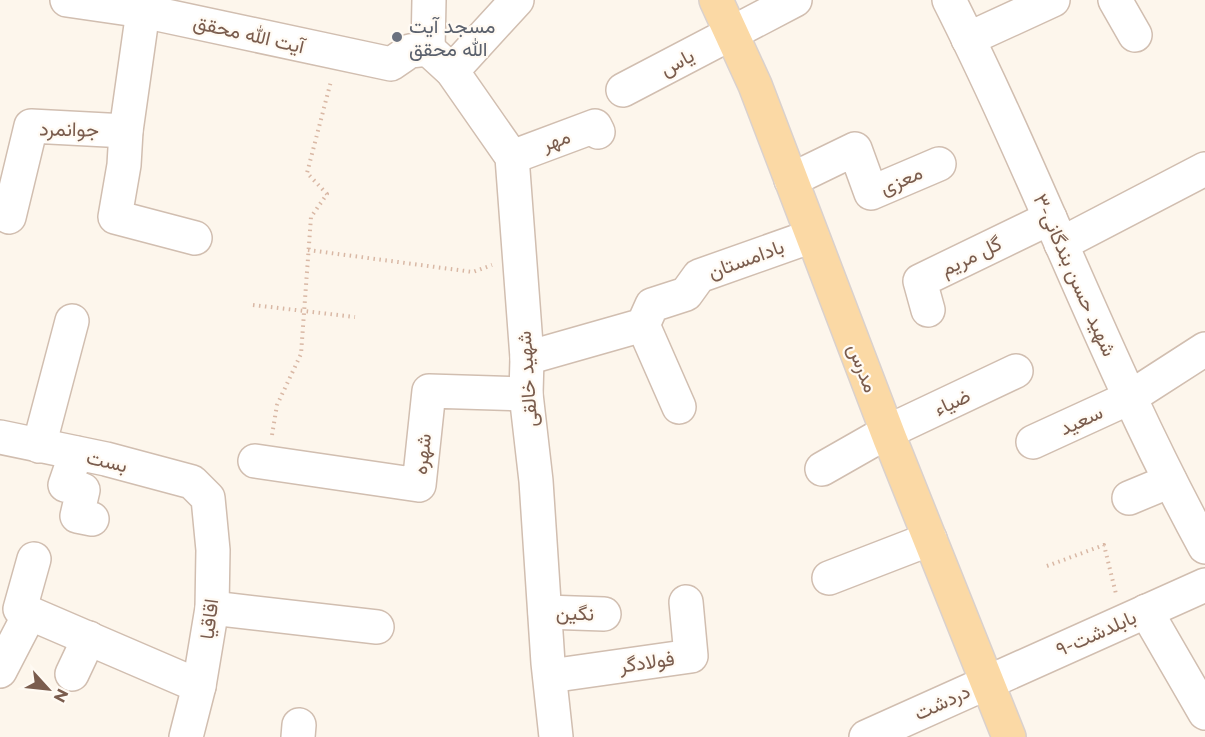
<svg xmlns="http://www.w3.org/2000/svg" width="1205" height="737" font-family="Montserrat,Vazirmatn,sans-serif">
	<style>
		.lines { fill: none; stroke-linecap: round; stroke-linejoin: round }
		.minor-casing { stroke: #d1beb0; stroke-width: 36 }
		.major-casing { stroke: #dad1cd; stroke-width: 36 }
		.path { stroke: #d9b8a5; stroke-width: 4; stroke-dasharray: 1.5 4.5; stroke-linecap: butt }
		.minor { stroke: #fff; stroke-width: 33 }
		.major { stroke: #fbd9a5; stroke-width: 33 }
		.worship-dot { fill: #6b7280; stroke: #fffaf3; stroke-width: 2 }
		.labels { text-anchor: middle; stroke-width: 4.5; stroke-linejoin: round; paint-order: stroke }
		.worship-label { font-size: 20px; fill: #5b616d; stroke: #fffaf3; text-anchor: start }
		.street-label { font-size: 20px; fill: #7a5c4d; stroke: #fffaf3 }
	</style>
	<rect width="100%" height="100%" fill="#fdf6ec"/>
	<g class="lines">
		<defs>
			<g id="minor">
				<polyline points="67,0 143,11 391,64 410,51 428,49"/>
				<polyline points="148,0 143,11 126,131 124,165 115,217 195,238"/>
				<path d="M949,0c91,180 159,370 256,547"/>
				<polyline points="1115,0 1135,35"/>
				<polyline points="968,39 1053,0"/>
				<polyline points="428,49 452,71 512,157 527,358 526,394 536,481 548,663 556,737"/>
				<polyline points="428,49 429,0"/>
				<polyline points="452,71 517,0"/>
				<polyline points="623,90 795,0"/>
				<polyline points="512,157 595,126 598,132"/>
				<polyline points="791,180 855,149 871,193 939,164"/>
				<polyline points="9,217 31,126 126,131"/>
				<polyline points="1061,244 1205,169"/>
				<polyline points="928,310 920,281 1050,218"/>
				<polyline points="643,325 679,407"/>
				<polyline points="527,358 643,325 652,305 686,294 699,276 812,236"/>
				<polyline points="0,437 106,459 192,482 208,498 213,550 212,608 199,686 186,737"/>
				<polyline points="1033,442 1129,398 1205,349"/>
				<polyline points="39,446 72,321"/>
				<polyline points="76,453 65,485 83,490 77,516 92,519"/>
				<polyline points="255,461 419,485 429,391 526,394"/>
				<polyline points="822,469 887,432 1016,371"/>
				<polyline points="1129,498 1170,481"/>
				<polyline points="34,559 20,609 199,686"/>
				<polyline points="829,578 930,539"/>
				<polyline points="212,608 377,627"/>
				<polyline points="1146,611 1205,713"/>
				<polyline points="545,612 604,614"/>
				<polyline points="0,671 30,613"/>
				<polyline points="72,674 89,638"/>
				<polyline points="550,676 691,656 686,602"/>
				<polyline points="298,737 299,725"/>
				<polyline points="866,737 1205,585"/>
			</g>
			<polyline id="major" points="716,0 755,85 890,439 1009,737"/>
		</defs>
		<use href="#minor" class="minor-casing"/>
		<use href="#major" class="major-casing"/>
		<g class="path">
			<polyline points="308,250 473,272 492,265"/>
			<polyline points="253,305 355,317"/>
			<polyline points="272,435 277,405 301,354 311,217 327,194 307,173 331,81"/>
			<polyline points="1047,566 1104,545 1116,594"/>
		</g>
		<use href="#minor" class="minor"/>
		<use href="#major" class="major"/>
	</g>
	<circle class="worship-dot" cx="397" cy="37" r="6"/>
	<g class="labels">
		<g class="worship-label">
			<text x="409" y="33">مسجد آیت<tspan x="409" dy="23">الله محقق</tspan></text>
		</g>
		<g class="street-label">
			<text transform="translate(249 34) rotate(13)" y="7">آیت الله محقق</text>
			<text transform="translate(677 62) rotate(-28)" y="7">یاس</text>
			<text transform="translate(69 129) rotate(1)" y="7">جوانمرد</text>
			<text transform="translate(556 140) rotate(-20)" y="7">مهر</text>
			<text transform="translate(901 180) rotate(-24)" y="7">معزی</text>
			<text transform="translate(971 256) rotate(-26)" y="7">گل مریم</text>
			<text transform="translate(746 259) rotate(-20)" y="7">بادامستان</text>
			<text transform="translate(1075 275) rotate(66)" y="7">۳-شهید حسن بندگانی</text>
			<text transform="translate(863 368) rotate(69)" y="7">مدرس</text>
			<text transform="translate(527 379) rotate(-94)" y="7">شهید خالقی</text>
			<text transform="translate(952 402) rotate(-25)" y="7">ضیاء</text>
			<text transform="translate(1081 420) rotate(-25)" y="7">سعید</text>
			<text transform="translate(422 454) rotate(-84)" y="7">شهره</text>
			<text transform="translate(107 461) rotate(13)" y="7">بست</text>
			<text transform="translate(575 613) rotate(2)" y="7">نگین</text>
			<text transform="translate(209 619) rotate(-83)" y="7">اقاقیا</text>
			<text transform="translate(1096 633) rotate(-24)" y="7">۹-بابلدشت</text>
			<text transform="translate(647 662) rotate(-8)" y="7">فولادگر</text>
			<text transform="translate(942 702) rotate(-25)" y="7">دردشت</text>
		</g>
	</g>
	<g transform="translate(48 689) rotate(117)" stroke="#fffaf3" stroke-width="4.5" paint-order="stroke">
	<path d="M0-4.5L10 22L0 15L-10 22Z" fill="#7a5c4d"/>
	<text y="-9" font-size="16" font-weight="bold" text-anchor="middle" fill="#7a5c4d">N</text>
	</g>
</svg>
